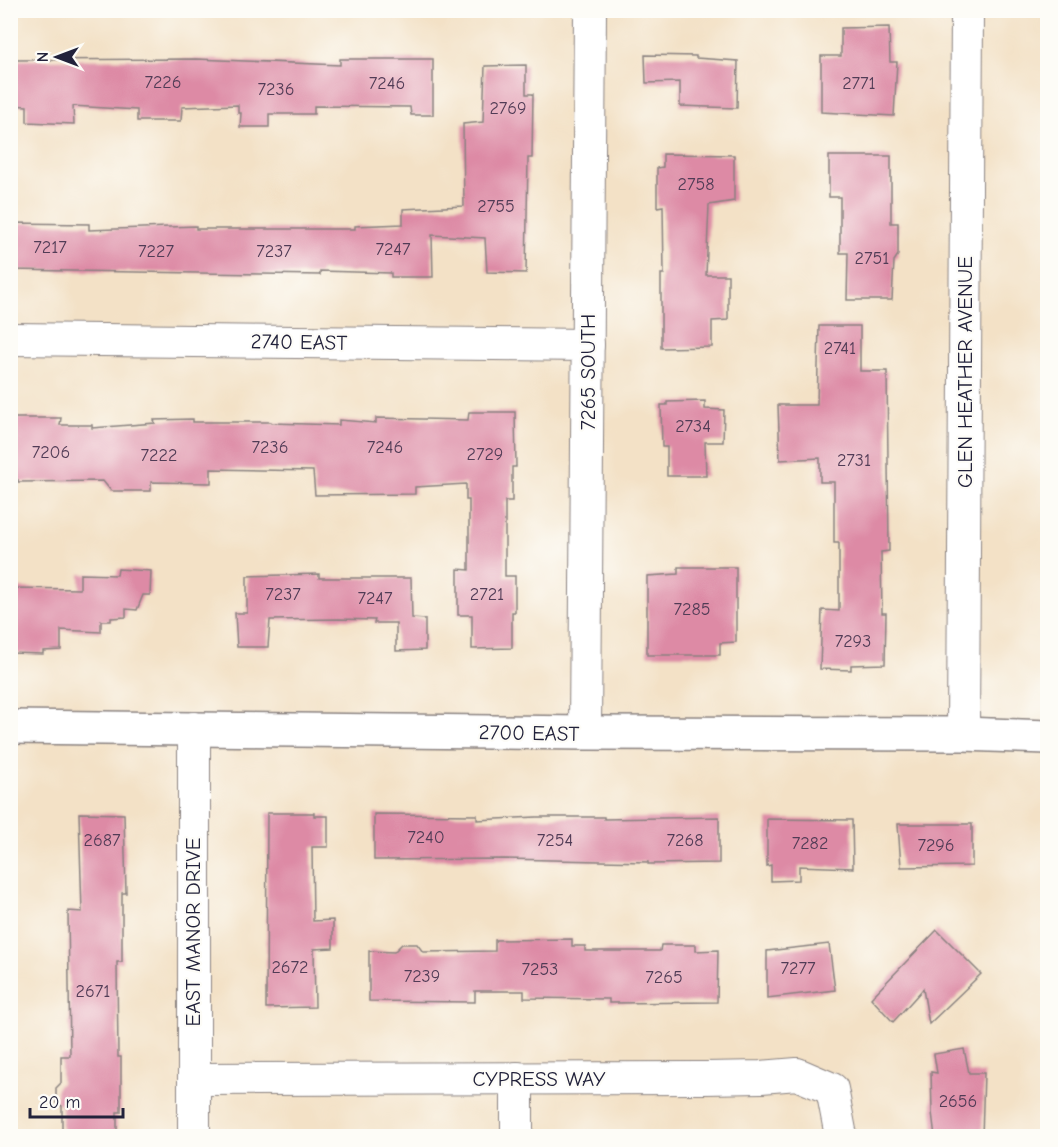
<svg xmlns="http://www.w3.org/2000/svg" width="1058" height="1147" font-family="'Comic Neue',sans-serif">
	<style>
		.building { fill: #dd8aa5 }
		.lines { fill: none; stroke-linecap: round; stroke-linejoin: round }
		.street-casing { stroke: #8a8280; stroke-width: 34 }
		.secondary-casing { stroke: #8a8280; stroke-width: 36 }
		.street { stroke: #fff; stroke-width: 32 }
		.secondary { stroke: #fff; stroke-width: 33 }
		.labels { text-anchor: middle; stroke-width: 4.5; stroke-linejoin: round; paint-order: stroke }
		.number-label { font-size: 18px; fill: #513c56 }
		.street-label { font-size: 21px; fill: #22223b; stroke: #fdfcf7 }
	</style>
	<rect width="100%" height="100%" fill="#fdfcf7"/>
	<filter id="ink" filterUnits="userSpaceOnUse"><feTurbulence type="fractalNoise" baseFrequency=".0167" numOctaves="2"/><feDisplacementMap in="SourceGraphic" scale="12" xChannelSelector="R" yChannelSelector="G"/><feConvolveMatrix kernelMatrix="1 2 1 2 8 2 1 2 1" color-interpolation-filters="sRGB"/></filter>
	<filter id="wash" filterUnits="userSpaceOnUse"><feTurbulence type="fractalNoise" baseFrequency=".008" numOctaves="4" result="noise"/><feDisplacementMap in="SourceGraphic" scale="24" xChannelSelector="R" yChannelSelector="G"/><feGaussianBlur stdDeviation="1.35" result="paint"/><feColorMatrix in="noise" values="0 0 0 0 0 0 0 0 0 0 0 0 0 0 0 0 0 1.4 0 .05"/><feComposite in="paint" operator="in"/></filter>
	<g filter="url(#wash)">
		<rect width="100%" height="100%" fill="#f3e1c6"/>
		<g id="blocks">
			<g class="building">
				<polygon points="889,27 890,62 897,62 894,116 821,112 821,56 841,56 841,28"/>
				<polygon points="645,55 696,56 696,58 738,61 737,108 680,106 680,82 646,83"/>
				<polygon points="196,59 340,65 340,59 433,59 433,115 411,115 410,107 314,106 314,114 269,114 269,127 240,127 241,113 238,113 238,105 182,107 181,121 137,121 137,110 73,106 74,124 27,122 27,106 10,105 10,60"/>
				<polygon points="526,65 526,94 533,94 532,158 528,158 526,273 487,272 485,238 432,235 433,277 391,277 391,273 320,271 320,275 10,270 10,223 89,224 89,230 196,226 196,229 355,229 355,226 403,224 403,209 464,206 463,124 483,122 485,66"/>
				<polygon points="663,154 734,155 734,201 709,205 706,275 728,275 728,320 712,321 712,347 661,348 661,274 664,274 663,206 657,207 657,168 663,167"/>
				<polygon points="829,156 891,156 891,223 898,223 898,255 894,261 892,300 847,300 848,253 840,253 840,197 829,197"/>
				<polygon points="819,326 860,326 860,371 887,371 889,551 881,552 882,613 886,613 885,664 851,665 851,670 820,669 822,610 839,611 839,543 834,543 834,482 820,482 820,458 780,460 778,405 817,405"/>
				<polygon points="705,401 705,409 724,410 723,442 705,442 706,476 667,476 667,447 662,447 661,405 667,405 667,402"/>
				<polygon points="469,412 515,412 516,467 512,467 512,501 505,501 505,576 515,576 515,612 512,612 512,648 472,649 472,615 458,615 458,569 469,570 469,500 466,500 466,484 415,487 415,494 315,495 313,471 211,469 211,483 151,482 151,491 111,491 103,481 18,482 18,480 10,480 10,418 61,418 60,425 92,425 92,428 155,423 154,420 193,419 193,422 271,422 272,423 339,425 339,420 376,423 376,418 468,420"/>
				<polygon points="678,567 736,567 736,642 720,643 720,655 647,655 647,576 678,574"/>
				<polygon points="118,569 151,571 150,595 143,595 137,610 126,609 126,617 111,618 111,621 101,621 101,632 61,630 61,650 43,651 43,654 10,653 10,588 80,589 80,574 117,575"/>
				<polygon points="319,574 319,578 411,578 412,618 425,619 425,650 396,651 396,623 374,623 375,620 339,619 270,620 268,647 237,647 235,613 247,613 247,576"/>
				<polygon points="79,813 124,814 126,893 122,893 122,962 117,962 118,1057 121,1057 121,1112 117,1112 117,1137 62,1137 62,1106 56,1103 56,1088 61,1083 61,1056 70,1056 68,911 82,912"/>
				<polygon points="267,813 314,813 314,816 328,816 328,847 312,847 313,921 333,920 333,948 314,949 315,1007 266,1008"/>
				<polygon points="374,814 477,815 477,820 536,817 604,817 604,819 719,817 719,863 648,864 648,862 504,859 374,860"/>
				<polygon points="767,819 852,820 853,868 799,866 799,880 771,881 771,865 767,866"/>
				<polygon points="898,824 972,824 972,866 901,867"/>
				<polygon points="937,930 981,974 929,1024 923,989 893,1022 871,998"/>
				<polygon points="572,939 572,946 585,946 585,951 660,951 661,945 696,945 696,951 718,950 717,1002 609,1003 609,999 524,998 524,991 475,991 475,1002 369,1001 369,951 394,952 402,944 417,944 423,952 495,951 495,940"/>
				<polygon points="829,944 835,990 767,998 767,951"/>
				<polygon points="964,1049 969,1073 984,1073 982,1137 935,1137 932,1112 931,1072 937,1073 934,1054"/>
			</g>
		</g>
	</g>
	<g filter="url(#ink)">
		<use href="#blocks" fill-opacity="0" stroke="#8a8280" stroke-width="1.5"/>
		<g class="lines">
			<defs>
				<g id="street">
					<polyline points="10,339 588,345"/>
					<polyline points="585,733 590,10"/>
					<polyline points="963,734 967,10"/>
					<polyline points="194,1079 705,1078 761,1077 797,1074 832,1089 841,1136"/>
					<polyline points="194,1136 194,728"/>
					<polyline points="517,1136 517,1078"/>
				</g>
				<polyline id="secondary" points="10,727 585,733 963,734 1048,737"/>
			</defs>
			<use href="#street" class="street-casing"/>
			<use href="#secondary" class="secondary-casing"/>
			<use href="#street" class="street"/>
			<use href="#secondary" class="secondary"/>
		</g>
	</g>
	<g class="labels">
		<g class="number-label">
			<text x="163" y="88">7226</text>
			<text x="387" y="89">7246</text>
			<text x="859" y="89">2771</text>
			<text x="276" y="95">7236</text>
			<text x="508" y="114">2769</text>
			<text x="696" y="190">2758</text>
			<text x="496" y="212">2755</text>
			<text x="50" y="253">7217</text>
			<text x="393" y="255">7247</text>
			<text x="156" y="257">7227</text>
			<text x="274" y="257">7237</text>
			<text x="872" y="264">2751</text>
			<text x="840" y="354">2741</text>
			<text x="693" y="432">2734</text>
			<text x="270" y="453">7236</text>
			<text x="385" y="453">7246</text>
			<text x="51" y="458">7206</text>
			<text x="485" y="460">2729</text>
			<text x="159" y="461">7222</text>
			<text x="854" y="466">2731</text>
			<text x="283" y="600">7237</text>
			<text x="487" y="600">2721</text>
			<text x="375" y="604">7247</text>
			<text x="692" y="615">7285</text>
			<text x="853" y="647">7293</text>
			<text x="426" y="843">7240</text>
			<text x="102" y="846">2687</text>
			<text x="555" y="846">7254</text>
			<text x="685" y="846">7268</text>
			<text x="810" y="849">7282</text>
			<text x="936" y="851">7296</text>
			<text x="290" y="973">2672</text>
			<text x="798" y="974">7277</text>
			<text x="540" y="975">7253</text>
			<text x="422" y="982">7239</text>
			<text x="664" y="983">7265</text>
			<text x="93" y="997">2671</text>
			<text x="958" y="1107">2656</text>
		</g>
		<g class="street-label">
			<text transform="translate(299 342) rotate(1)" y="7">2740 EAST</text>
			<text transform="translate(588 372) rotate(-90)" y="7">7265 SOUTH</text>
			<text transform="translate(965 372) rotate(-90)" y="7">GLEN HEATHER AVENUE</text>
			<text transform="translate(529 733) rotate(1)" y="7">2700 EAST</text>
			<text transform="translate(193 932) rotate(-90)" y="7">EAST MANOR DRIVE</text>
			<text x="539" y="1086">CYPRESS WAY</text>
		</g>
	</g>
	<rect width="1058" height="1147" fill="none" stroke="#fdfcf7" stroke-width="36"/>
	<g transform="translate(57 57) rotate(270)" stroke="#fdfcf7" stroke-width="4.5" paint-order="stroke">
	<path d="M0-4.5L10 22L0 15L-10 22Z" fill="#22223b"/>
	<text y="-9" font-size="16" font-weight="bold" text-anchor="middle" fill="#22223b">N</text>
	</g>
	<path d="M30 1108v9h93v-9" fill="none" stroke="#22223b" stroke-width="3"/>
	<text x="39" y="1108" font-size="18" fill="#22223b" stroke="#fdfcf7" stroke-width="4.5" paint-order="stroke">20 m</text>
</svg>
